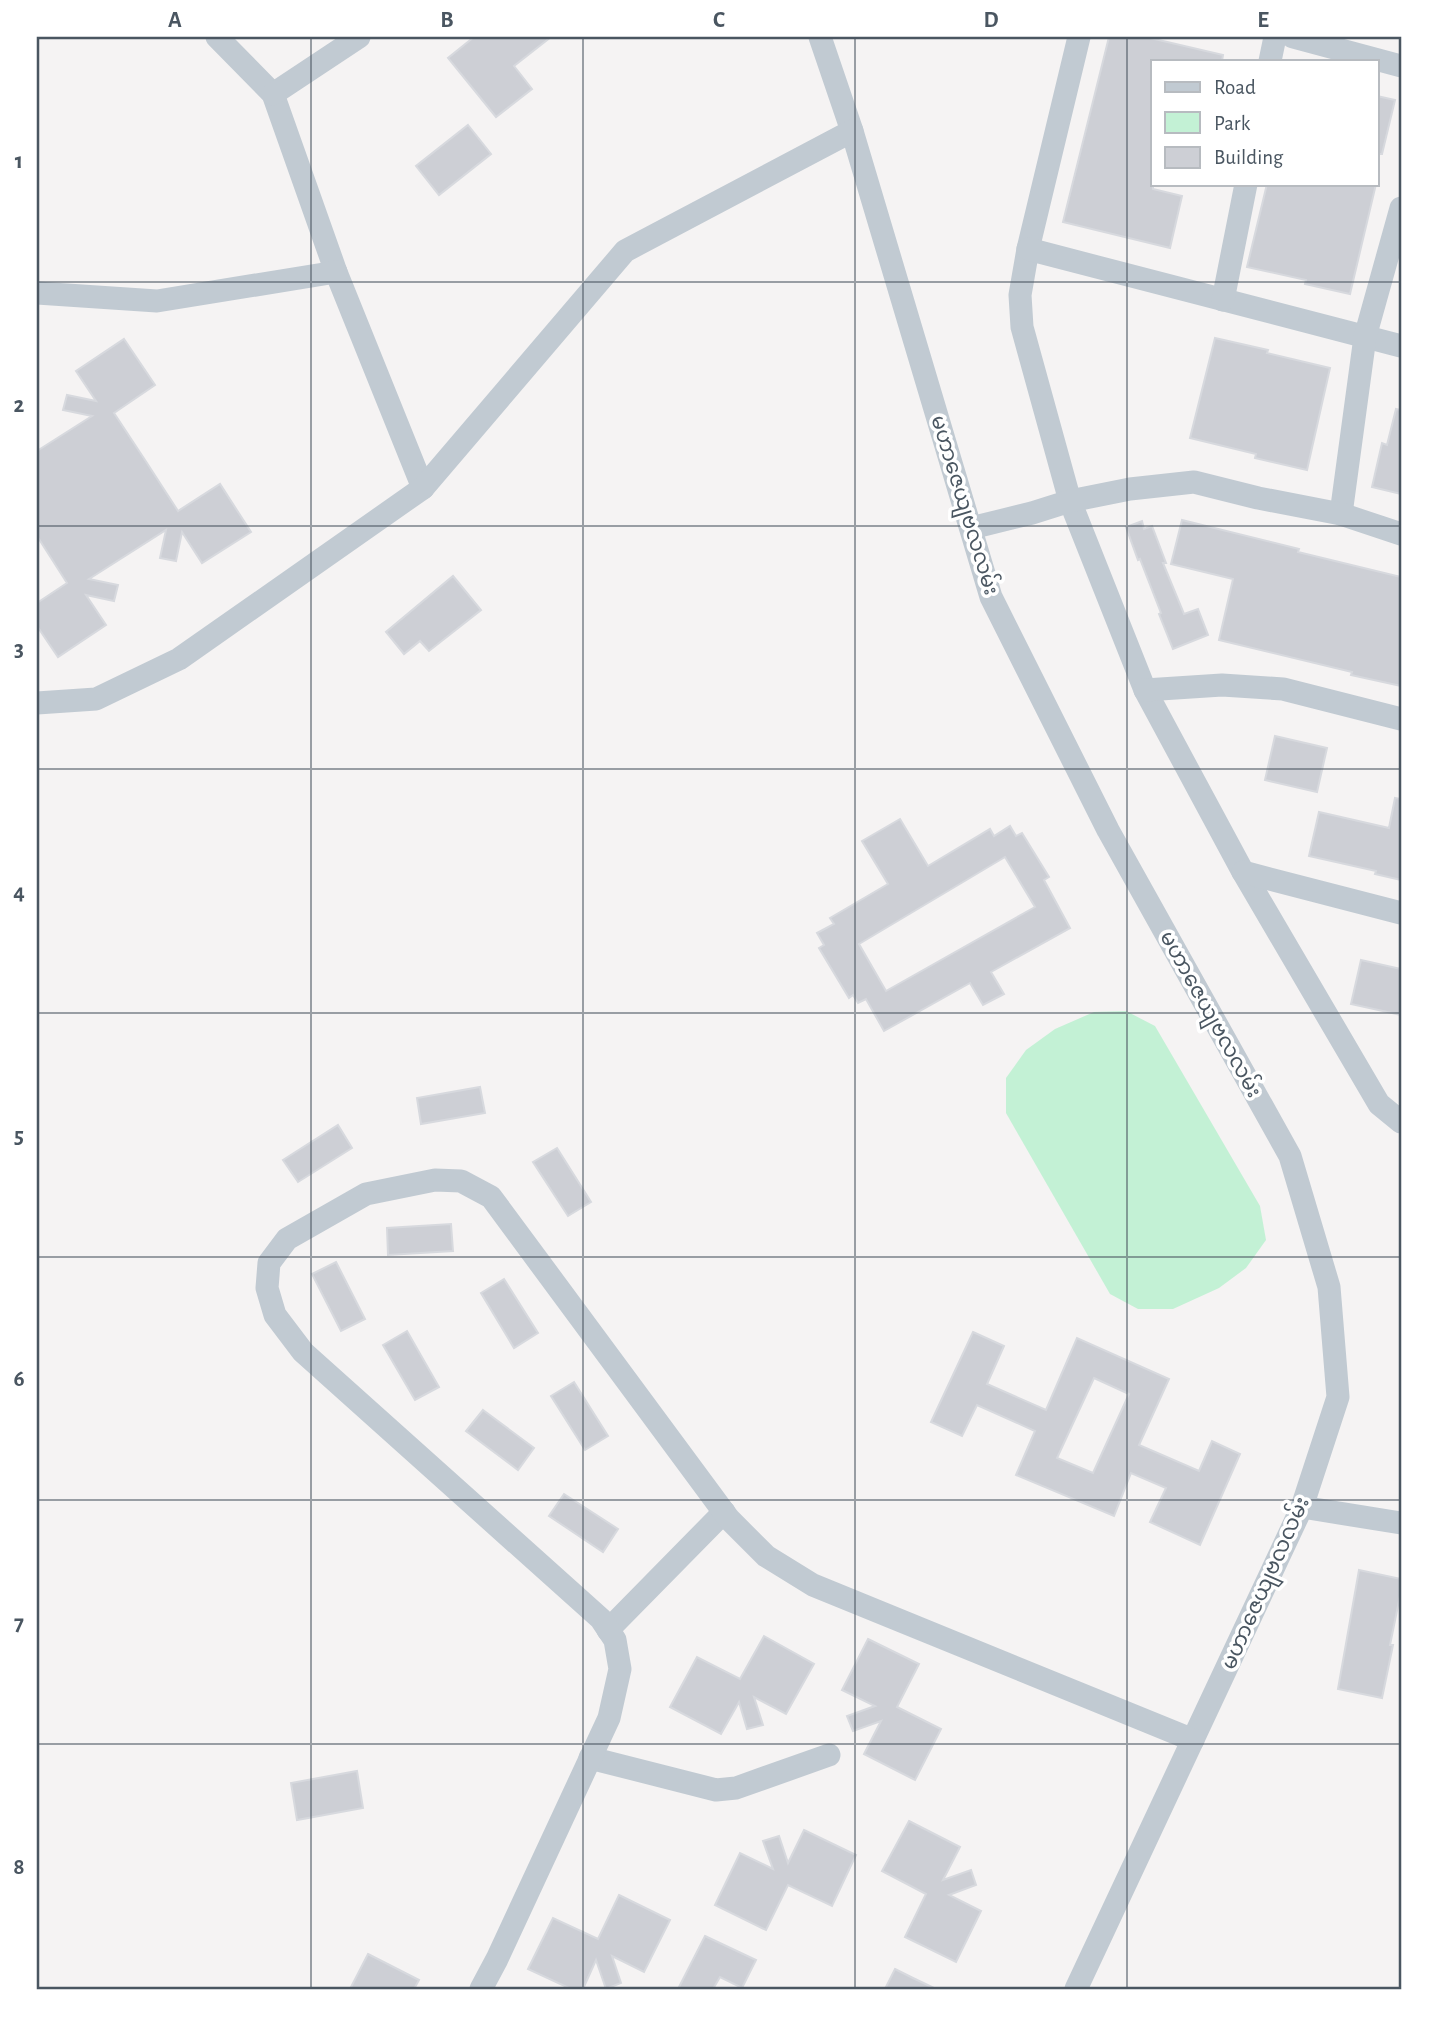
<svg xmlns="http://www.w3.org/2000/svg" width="1438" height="2026" font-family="'Alegreya Sans','Noto Sans Myanmar',sans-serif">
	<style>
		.park { fill: #c3f1d5 }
		.building { fill: #cdcfd5; stroke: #d7d9de; stroke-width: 2; fill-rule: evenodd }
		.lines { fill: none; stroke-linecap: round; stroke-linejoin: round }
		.minor { stroke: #c1cad2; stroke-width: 23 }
		.grid { fill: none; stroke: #4a5661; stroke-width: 2; stroke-opacity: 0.55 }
		.labels { text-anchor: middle; stroke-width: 7; stroke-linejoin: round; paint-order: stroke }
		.street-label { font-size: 21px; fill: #4a5661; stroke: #fff }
		.neatline { fill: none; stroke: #4a5661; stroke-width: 2.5 }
		.grid-label { font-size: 23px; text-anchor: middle; font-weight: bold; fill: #4a5661 }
	</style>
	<rect width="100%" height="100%" fill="#f5f3f3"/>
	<polygon class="park" points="1126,1011 1155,1026 1260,1206 1266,1240 1246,1268 1219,1288 1173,1309 1138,1309 1110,1294 1006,1113 1006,1078 1026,1050 1055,1029 1094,1012"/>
	<g class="building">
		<polygon points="474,37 551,37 514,66 532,89 496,117 448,58"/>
		<polygon points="1109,37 1146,37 1223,55 1222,61 1153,61 1153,189 1182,196 1170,248 1063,222"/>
		<polygon points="1377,96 1395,100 1382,154 1377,154"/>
		<polygon points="468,125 491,154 439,195 416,166"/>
		<polygon points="1267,184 1376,184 1350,294 1305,284 1306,280 1247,267"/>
		<polygon points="1215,338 1268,350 1267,353 1330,368 1307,470 1255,458 1256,454 1190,438"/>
		<polygon points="124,339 155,385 114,413 145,460 178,511 220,484 251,532 202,563 182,532 176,561 160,558 166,530 89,579 118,585 114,601 86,595 106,625 58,657 37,626 37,603 67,583 37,536 37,451 92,416 63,410 67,395 96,401 76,371"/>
		<polygon points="1396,409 1401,410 1401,494 1372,487 1382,443 1387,445"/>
		<polygon points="1182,520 1299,549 1298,552 1401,577 1401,686 1351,675 1352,672 1219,640 1233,579 1171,564"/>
		<polygon points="1142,521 1144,529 1152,526 1166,563 1163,563 1184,614 1198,609 1208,635 1173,649 1159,614 1161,613 1140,559 1138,560 1126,527"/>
		<polygon points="453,576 481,610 429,651 420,641 404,654 386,632"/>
		<polygon points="1275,736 1327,748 1317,792 1265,780"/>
		<polygon points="1395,798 1401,799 1401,880 1375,874 1376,871 1309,856 1319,812 1389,828"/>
		<path d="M900,819l28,47 62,-37 4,7 16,-10 6,10 6,-3 27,44 -5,3 26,48 -79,44 13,22 -21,11 -13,-22 -86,48 -18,-32 -8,4 -5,-8 -4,3 -30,-50 5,-3 -7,-12 17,-9 -4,-6 58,-34 -26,-43zM1005,857l30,50 -149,84 -27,-47z"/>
		<polygon points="1361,960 1401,969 1401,1015 1351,1004"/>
		<polygon points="480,1087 485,1113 421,1124 417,1098"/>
		<polygon points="338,1125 352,1148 298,1182 283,1160"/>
		<polygon points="557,1148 591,1202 568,1216 533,1162"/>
		<polygon points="451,1224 453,1251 388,1255 387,1228"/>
		<polygon points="336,1262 365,1319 341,1331 312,1274"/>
		<polygon points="504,1279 538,1333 514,1348 481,1293"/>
		<polygon points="407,1331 439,1387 415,1400 383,1345"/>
		<path d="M973,1332l31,14 -17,38 59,26 31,-72 92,41 -30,66 60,26 13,-30 28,13 -40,91 -50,-23 16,-34 -35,-15 -17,43 -98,-41 19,-44 -58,-26 -15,31 -31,-14zM1094,1378l35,16 -36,79 -36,-15z"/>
		<polygon points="574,1382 608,1436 585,1450 551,1396"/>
		<polygon points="483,1410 534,1448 518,1470 466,1431"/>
		<polygon points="564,1494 618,1529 603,1552 549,1516"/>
		<polygon points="1359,1570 1401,1579 1401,1591 1390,1645 1393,1645 1382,1698 1338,1689"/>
		<polygon points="764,1636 814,1664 786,1714 754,1697 763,1725 747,1729 739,1702 721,1734 670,1707 697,1657 740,1679"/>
		<polygon points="868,1639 919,1664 897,1707 941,1729 915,1780 864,1754 881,1721 853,1731 847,1716 875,1706 842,1690"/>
		<polygon points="357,1771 363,1808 297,1820 291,1783"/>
		<polygon points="909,1821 960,1847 943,1880 971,1870 976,1885 949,1895 981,1911 956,1962 905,1937 926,1894 882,1871"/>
		<polygon points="804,1830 856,1855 832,1906 788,1885 766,1930 715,1905 740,1853 773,1869 763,1841 779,1836 788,1863"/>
		<polygon points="619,1895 670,1920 644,1972 612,1956 621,1983 606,1989 596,1960 583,1989 571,1989 528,1969 553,1918 598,1939"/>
		<polygon points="705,1936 756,1960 742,1988 720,1977 713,1989 678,1989"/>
		<polygon points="368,1954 419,1980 414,1989 350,1989"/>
		<polygon points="895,1969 913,1978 936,1989 885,1989"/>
	</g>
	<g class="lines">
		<g class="minor">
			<polyline points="217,37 273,94 336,272 423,488"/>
			<polyline points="820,37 852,131 991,597 1108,830 1290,1156 1329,1287 1338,1397 1302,1507 1076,1989"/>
			<polyline points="1079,37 1028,249 1020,295 1022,327 1070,501 1145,690 1243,872 1379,1104 1401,1122"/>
			<polyline points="1293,37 1401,66"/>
			<polyline points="1270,61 1275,37"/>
			<polyline points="273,94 359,37"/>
			<polyline points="1028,249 1401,346"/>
			<polyline points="37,293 157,301 336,272"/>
			<polyline points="1223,300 1246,184"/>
			<polyline points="1341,514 1365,337 1401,208"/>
			<polyline points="971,528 1032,513 1070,501 1130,489 1194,482 1258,498 1341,514 1401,534"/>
			<polyline points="1145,690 1222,685 1283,689 1401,719"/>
			<polyline points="37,703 96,699 179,659 423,488 625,251 852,131"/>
			<polyline points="1243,872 1401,913"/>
			<polyline points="1302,1507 1401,1523"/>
			<polyline points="608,1630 724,1512"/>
			<polyline points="590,1758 716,1790 736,1788 829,1755"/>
			<polyline points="481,1989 497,1959 609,1718 620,1669 615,1640 601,1619 303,1352 275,1315 267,1288 269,1263 287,1239 366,1194 435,1180 461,1181 491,1197 729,1519 766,1556 813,1585 1193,1740"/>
		</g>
	</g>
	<path class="grid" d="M311,37v1952M583,37v1952M855,37v1952M1127,37v1952M37,282h1364M37,526h1364M37,769h1364M37,1013h1364M37,1257h1364M37,1500h1364M37,1744h1364"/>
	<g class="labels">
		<g class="street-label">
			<text transform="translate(965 505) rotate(73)" y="7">မဟာဇေယျဗလလမ်း</text>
			<text transform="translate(1211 1014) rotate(61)" y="7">မဟာဇေယျဗလလမ်း</text>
			<text transform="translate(1265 1583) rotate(-66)" y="7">မဟာဇေယျဗလလမ်း</text>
		</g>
	</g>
	<rect width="1438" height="2026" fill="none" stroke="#ffffff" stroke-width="77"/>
	<rect x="1151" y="60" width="228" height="126" fill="#ffffff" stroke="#b7bbc0" stroke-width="2"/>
	<rect x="1165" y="82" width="35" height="10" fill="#c1cad2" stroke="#b7bbc0" stroke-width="2"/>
	<text x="1214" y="94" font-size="21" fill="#4a5661">Road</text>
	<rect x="1165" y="112" width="35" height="21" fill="#c3f1d5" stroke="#b7bbc0" stroke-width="2"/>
	<text x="1214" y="130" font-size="21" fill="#4a5661">Park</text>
	<rect x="1165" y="147" width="35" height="21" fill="#cdcfd5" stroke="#b7bbc0" stroke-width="2"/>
	<text x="1214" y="164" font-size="21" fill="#4a5661">Building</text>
	<rect x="38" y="38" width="1362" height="1950" class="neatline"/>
	<g class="grid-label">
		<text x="175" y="27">A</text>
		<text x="447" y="27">B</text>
		<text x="719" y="27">C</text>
		<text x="991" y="27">D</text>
		<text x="1263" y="27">E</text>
		<text x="19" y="168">1</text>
		<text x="19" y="412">2</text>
		<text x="19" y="656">3</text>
		<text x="19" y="899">4</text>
		<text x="19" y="1143">5</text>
		<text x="19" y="1386">6</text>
		<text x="19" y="1630">7</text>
		<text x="19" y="1874">8</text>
	</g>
</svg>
